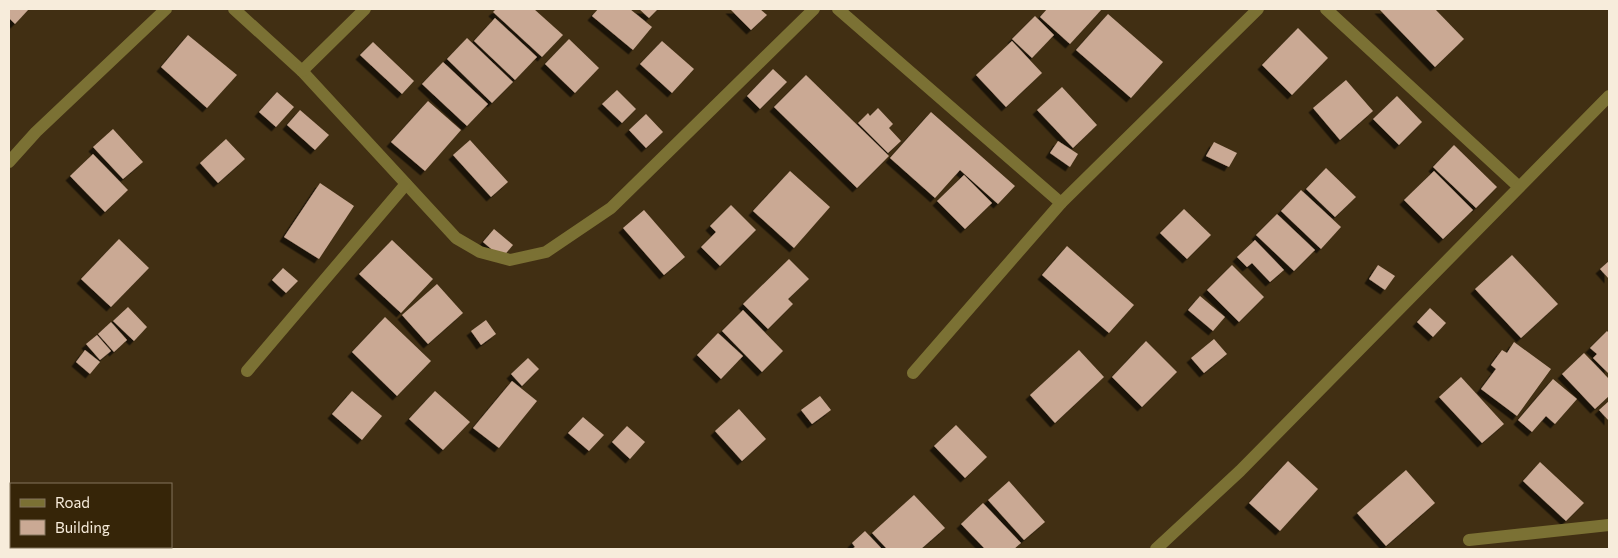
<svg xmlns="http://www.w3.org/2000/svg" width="1618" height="558" font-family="Commissioner,sans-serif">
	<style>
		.building { fill: #caa994; filter: url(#shadow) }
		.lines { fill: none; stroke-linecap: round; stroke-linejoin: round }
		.minor { stroke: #7b7134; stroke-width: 12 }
	</style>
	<defs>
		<filter id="shadow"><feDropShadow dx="-4.5" dy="4.5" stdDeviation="0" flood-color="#0009"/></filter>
	</defs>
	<rect width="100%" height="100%" fill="#412f13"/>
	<g class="building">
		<polygon points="9,9 29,9 15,24 9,18"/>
		<polygon points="496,9 534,9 563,35 542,57 493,12"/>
		<polygon points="598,9 630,9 652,27 633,50 592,16"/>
		<polygon points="639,9 658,9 649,18"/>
		<polygon points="730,9 760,9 767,15 751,30"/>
		<polygon points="1047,9 1102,9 1070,44 1040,17"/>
		<polygon points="1379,9 1435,9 1464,39 1435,67"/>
		<polygon points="1108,14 1163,62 1131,98 1076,50"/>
		<polygon points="1035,16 1054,35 1032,58 1012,39"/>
		<polygon points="495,18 537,57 515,80 474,41"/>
		<polygon points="1298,28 1328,58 1292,95 1262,65"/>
		<polygon points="188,35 237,75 207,108 161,67"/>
		<polygon points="467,38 513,82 492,103 447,59"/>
		<polygon points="569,39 599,68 575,93 545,64"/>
		<polygon points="662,41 694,69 672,93 640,64"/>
		<polygon points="1012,41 1042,73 1006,107 976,75"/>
		<polygon points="373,42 414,81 402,94 360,55"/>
		<polygon points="443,62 488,104 467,126 422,84"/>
		<polygon points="773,69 787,82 760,109 747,96"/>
		<polygon points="806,75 889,156 857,188 774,107"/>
		<polygon points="1346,80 1373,111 1340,140 1313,108"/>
		<polygon points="1062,87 1097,125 1073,148 1037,110"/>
		<polygon points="617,90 636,109 622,123 602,104"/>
		<polygon points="277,92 294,107 276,127 259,112"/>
		<polygon points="1397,96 1422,122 1399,145 1373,119"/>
		<polygon points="428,101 461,130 425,171 391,142"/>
		<polygon points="878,108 893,124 889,128 901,141 888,153 858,123 868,113 870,116"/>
		<polygon points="300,110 329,135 315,150 287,125"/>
		<polygon points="931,112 1015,186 998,204 960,170 935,198 890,158"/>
		<polygon points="646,114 663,132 646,148 629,130"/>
		<polygon points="113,129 143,162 123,179 93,147"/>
		<polygon points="226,139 245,159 218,183 200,163"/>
		<polygon points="470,140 508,182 491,197 453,155"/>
		<polygon points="1058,141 1078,154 1070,167 1050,153"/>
		<polygon points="1214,142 1237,153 1229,167 1206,156"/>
		<polygon points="1454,145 1497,187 1476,208 1433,167"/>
		<polygon points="93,154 128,190 105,212 70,176"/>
		<polygon points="1326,168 1356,197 1335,217 1306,189"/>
		<polygon points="790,171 830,207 794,248 753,211"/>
		<polygon points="1434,171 1473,210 1443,239 1404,200"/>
		<polygon points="964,175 992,203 965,229 937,201"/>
		<polygon points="320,183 354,206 319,259 284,237"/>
		<polygon points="1301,190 1341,227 1321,249 1281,211"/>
		<polygon points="731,205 756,230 720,266 701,247 716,232 710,226"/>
		<polygon points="1184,209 1211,235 1187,259 1160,233"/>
		<polygon points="644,210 685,257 664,275 623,228"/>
		<polygon points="1277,214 1315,250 1294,271 1256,235"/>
		<polygon points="494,229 513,245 502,258 483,242"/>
		<polygon points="119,239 149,268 111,307 81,279"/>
		<polygon points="392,240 433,279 401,313 359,274"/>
		<polygon points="1255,240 1284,270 1270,282 1252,263 1247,267 1237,257"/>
		<polygon points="1067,246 1134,305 1109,333 1042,275"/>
		<polygon points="1512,255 1558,304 1521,338 1475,289"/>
		<polygon points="789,259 809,279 788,299 793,304 768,329 743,304"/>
		<polygon points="1609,261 1609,279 1600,269"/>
		<polygon points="1232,265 1264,297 1239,322 1207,290"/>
		<polygon points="1378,265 1395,276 1385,290 1369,279"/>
		<polygon points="283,268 298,281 286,293 272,280"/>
		<polygon points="437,284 463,313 428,344 402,315"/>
		<polygon points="1200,296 1225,317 1213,331 1188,310"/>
		<polygon points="128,307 147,327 134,341 113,321"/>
		<polygon points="1430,308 1446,323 1433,337 1417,322"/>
		<polygon points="743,310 783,351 762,372 722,331"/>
		<polygon points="385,317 431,361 397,396 352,352"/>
		<polygon points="486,320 496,334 481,345 471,331"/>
		<polygon points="111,322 127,340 114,352 98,334"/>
		<polygon points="1607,331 1609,333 1609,374 1593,358 1597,354 1590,348"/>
		<polygon points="718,333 743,356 721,379 697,355"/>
		<polygon points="97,335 111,351 100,360 86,344"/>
		<polygon points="1214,339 1227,354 1204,373 1191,358"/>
		<polygon points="1146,341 1177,372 1142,407 1112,377"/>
		<polygon points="1514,342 1551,369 1517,416 1481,389 1496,369 1491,365 1502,350 1507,353"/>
		<polygon points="85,350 100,362 90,374 76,362"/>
		<polygon points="1079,350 1104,377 1055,423 1030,395"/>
		<polygon points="1584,353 1609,379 1609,396 1595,409 1562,374"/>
		<polygon points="528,358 539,369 522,386 511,374"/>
		<polygon points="1461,377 1504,424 1482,443 1439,397"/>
		<polygon points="1553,379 1577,399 1555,424 1546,416 1532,432 1518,420"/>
		<polygon points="512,381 537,401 499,448 473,428"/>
		<polygon points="352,391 382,416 362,440 332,414"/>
		<polygon points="435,391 470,422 443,450 409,419"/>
		<polygon points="820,396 831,410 812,424 801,410"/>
		<polygon points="1609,401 1609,421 1599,410"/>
		<polygon points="739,409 766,439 742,461 715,431"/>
		<polygon points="583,417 604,435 589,451 568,433"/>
		<polygon points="956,425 987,457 965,478 934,446"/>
		<polygon points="627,426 645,442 630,459 612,442"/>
		<polygon points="1288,461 1318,489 1280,531 1249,503"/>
		<polygon points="1540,462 1584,503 1566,521 1523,481"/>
		<polygon points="1406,470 1435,503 1386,546 1357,513"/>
		<polygon points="1009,481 1045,522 1024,540 988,500"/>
		<polygon points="914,495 945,528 921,549 887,549 872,533"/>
		<polygon points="983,503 1021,543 1014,549 985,549 961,524"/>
		<polygon points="865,531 882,549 852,549 855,547 852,543"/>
	</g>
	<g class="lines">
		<g class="minor">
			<polyline points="234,9 302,71 456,238 480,252 510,260 546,252 611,208 814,9"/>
			<polyline points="838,9 1061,203"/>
			<polyline points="1326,9 1519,187"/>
			<polyline points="302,71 365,9"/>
			<polyline points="9,162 36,132 166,9"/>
			<polyline points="247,371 406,184"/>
			<polyline points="913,373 1061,203 1258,9"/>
			<polyline points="1469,540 1609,525"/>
			<polyline points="1156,549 1240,471 1609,96"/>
		</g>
	</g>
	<rect width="1618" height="558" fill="none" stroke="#f7ecdb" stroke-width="20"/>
	<rect x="10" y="483" width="162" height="65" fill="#362508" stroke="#83755c"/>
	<rect x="20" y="499" width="25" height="8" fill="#7b7134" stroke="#83755c"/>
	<text x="55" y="508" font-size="15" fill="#f7ecdb">Road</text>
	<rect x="20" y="520" width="25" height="15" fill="#caa994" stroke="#83755c"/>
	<text x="55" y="533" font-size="15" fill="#f7ecdb">Building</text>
</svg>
